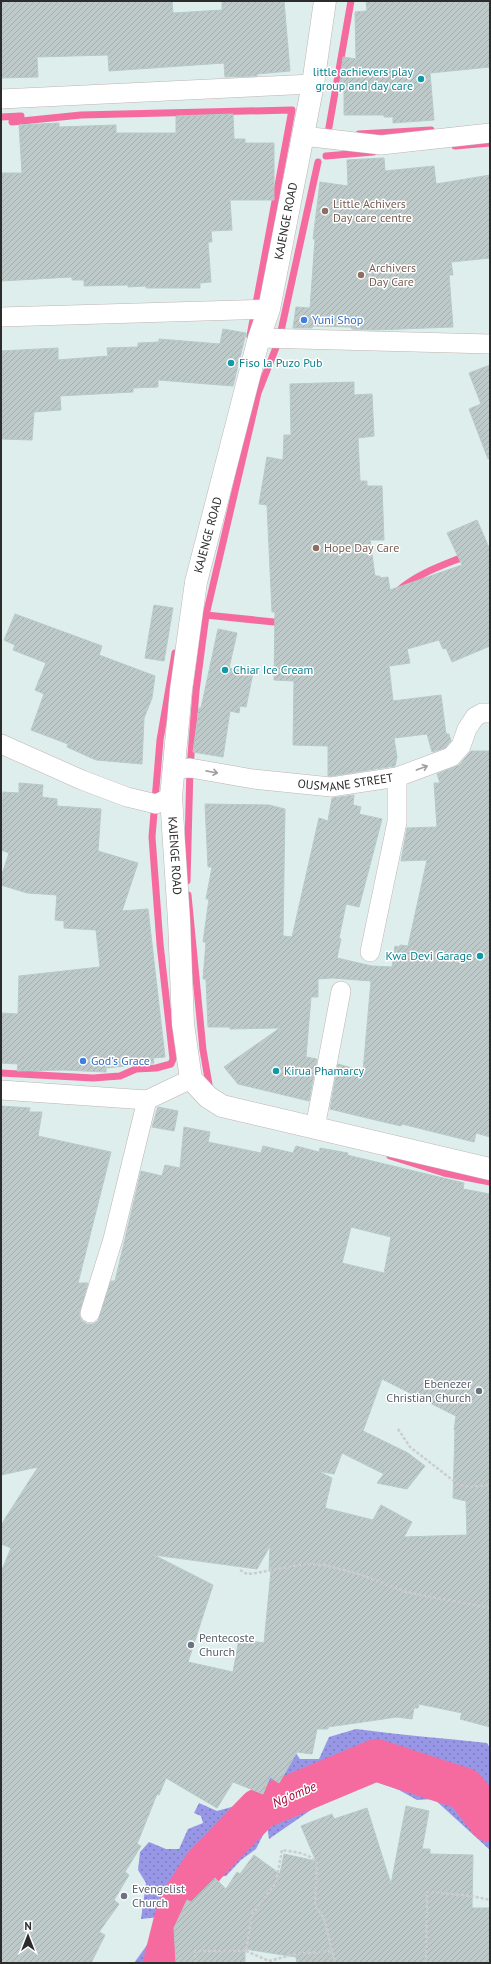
<svg xmlns="http://www.w3.org/2000/svg" width="491" height="1964" font-family="'PT Sans',sans-serif">
	<style>
		.grass { fill: url(#grass-dots) }
		.lines { fill: none; stroke-linecap: round; stroke-linejoin: round }
		.stream { stroke: #f56ba0; stroke-width: 7 }
		.river { stroke: #f56ba0; stroke-width: 42 }
		.building { fill: url(#building-hatch); stroke: #b7caca; fill-rule: evenodd }
		.minor-casing { stroke: #c0b3b1; stroke-width: 20 }
		.tertiary-casing { stroke: #c0b3b1; stroke-width: 23 }
		.path { stroke: #ccc; stroke-width: 2.5; stroke-dasharray: 3 2; stroke-linecap: butt }
		.minor { stroke: #fff; stroke-width: 19 }
		.tertiary { stroke: #fff; stroke-width: 22 }
		.oneway { stroke: #a0a0a0 }
		.culture-dot { fill: #0f9aa8; stroke: #fff; stroke-width: 1.5 }
		.education-dot { fill: #8d6e63; stroke: #fff; stroke-width: 1.5 }
		.shop-dot { fill: #3f7fe0; stroke: #fff; stroke-width: 1.5 }
		.worship-dot { fill: #6b7280; stroke: #fff; stroke-width: 1.5 }
		.labels { text-anchor: middle; stroke-width: 3; stroke-linejoin: round; paint-order: stroke }
		.culture-label { font-size: 12px; fill: #0d838f; stroke: #fff; text-anchor: start }
		.education-label { font-size: 12px; fill: #785e54; stroke: #fff; text-anchor: start }
		.street-label { font-size: 12px; fill: #2c2c2c; stroke: #fff }
		.shop-label { font-size: 12px; fill: #366cbe; stroke: #fff; text-anchor: start }
		.worship-label { font-size: 12px; fill: #5b616d; stroke: #fff; text-anchor: start }
		.water-label { font-size: 13px; font-style: italic; fill: #a50636; stroke: #fff }
	</style>
	<defs>
		<pattern id="grass-dots" width="8" height="8" patternUnits="userSpaceOnUse"><rect width="8" height="8" fill="#9897e7"/><path d="M2 2h.1M6 6h.1" fill="none" stroke="#7c7bbb" stroke-width="1.8" stroke-linecap="round"/></pattern>
		<pattern id="building-hatch" width="6" height="6" patternUnits="userSpaceOnUse"><rect width="6" height="6" fill="#bdcac9"/><path d="M-1 1l2-2M0 6l6-6M5 7l2-2" fill="none" stroke="#a3aead"/></pattern>
	</defs>
	<rect width="100%" height="100%" fill="#ddeeed"/>
	<g class="grass">
		<path d="M356,1729c43,6 87,9 131,14l3,5v102l-56,-51 -17,1 -18,-10 -34,-12 -31,16 -65,45 -4,-27 3,-69 20,-1 12,17h19l10,-22z"/>
		<polygon points="265,1802 264,1818 266,1829 256,1849 241,1860 226,1876 208,1877 170,1916 173,1963 134,1963 168,1916 141,1919 146,1883 138,1870 140,1852 149,1842 166,1849 179,1849 188,1829 203,1823 201,1816 194,1813 199,1803 217,1811 246,1803"/>
	</g>
	<g class="lines">
		<g class="stream">
			<polyline points="1,117 21,116"/>
			<polyline points="12,122 81,115 292,110 250,336"/>
			<polyline points="329,127 351,1"/>
			<polyline points="359,134 431,130"/>
			<polyline points="455,146 490,143"/>
			<polyline points="326,156 373,152"/>
			<path d="M399,590c19,-17 45,-25 69,-35"/>
			<polyline points="284,623 206,615 258,393 279,340 318,162"/>
			<polyline points="187,881 190,768 196,691 206,615"/>
			<polyline points="188,895 203,1050 210,1090"/>
			<polyline points="1,1073 93,1078 120,1076 136,1069 156,1068 171,1064 173,1059 160,944 152,837 160,740 175,653"/>
			<polyline points="390,1156 444,1173 490,1182"/>
		</g>
		<polyline class="river" points="164,1963 175,1919 183,1898 204,1866 259,1809 376,1760 465,1789 490,1821"/>
	</g>
	<g class="building">
		<polygon points="1,1 172,1 173,13 222,10 222,1 284,1 290,71 257,74 257,76 225,77 224,63 109,71 108,55 37,57 38,77 1,78"/>
		<polygon points="366,1 490,1 490,67 430,73 434,120 393,123 393,117 384,117 384,115 344,115 344,89 339,88 343,57 356,59 355,12 367,11"/>
		<polygon points="233,114 234,139 245,139 245,143 274,143 274,200 230,200 232,230 211,231 212,242 208,242 211,282 200,283 200,288 146,288 146,286 128,287 128,285 84,286 84,280 72,280 72,277 1,281 1,173 22,173 19,125 59,123 59,127 116,125 116,133 176,133 176,116"/>
		<polygon points="384,158 385,171 434,166 436,184 490,175 490,258 451,262 453,275 449,275 453,327 375,330 352,329 351,327 313,326 312,328 293,328 296,307 310,308 315,239 313,239 320,182 348,186 347,160"/>
		<polygon points="223,329 246,333 233,386 158,380 158,387 133,388 133,392 60,396 61,410 34,412 32,440 1,439 1,351 58,348 58,360 108,356 107,348 138,347 138,343 159,342 159,339 220,344"/>
		<polygon points="490,365 490,458 488,459 469,409 481,404 469,373"/>
		<polygon points="354,382 354,395 372,394 374,436 358,438 360,481 367,481 367,486 382,486 384,540 370,540 375,576 380,576 380,578 388,577 390,590 462,565 447,533 477,520 490,550 490,646 452,662 446,648 443,649 439,640 407,649 410,663 389,666 393,701 441,695 446,734 449,734 451,741 445,748 432,752 427,734 394,738 397,757 395,766 331,776 328,776 328,746 293,745 294,681 274,680 275,612 272,612 267,505 259,504 267,457 283,460 284,435 291,435 290,384"/>
		<polygon points="154,605 173,608 164,661 145,658"/>
		<polygon points="15,614 102,646 99,655 155,676 152,698 144,718 142,764 96,760 67,747 68,744 31,730 44,694 35,690 46,663 13,650 15,645 4,640"/>
		<polygon points="218,629 237,633 229,668 253,673 246,707 240,706 239,713 230,711 223,757 193,752 199,708 201,708"/>
		<polygon points="471,751 490,751 490,1137 476,1133 474,1142 402,1124 401,1126 367,1118 330,1109 338,1064 363,1071 371,981 332,978 318,979 318,997 311,997 306,1057 317,1059 309,1101 238,1084 224,1067 280,1028 230,1029 230,1027 208,1027 206,979 203,979 206,942 203,942 209,899 206,899 212,867 208,867 205,804 269,805 285,809 283,936 292,937 319,818 328,821 332,798 354,795 353,805 361,807 359,814 382,819 359,907 346,904 339,938 341,939 337,958 372,966 392,967 395,946 399,947 400,945 408,946 427,860 401,861 407,828 437,827 434,783 440,783 437,774 459,765"/>
		<polygon points="19,783 43,785 42,797 57,799 57,806 101,809 98,851 138,863 122,911 148,909 165,1057 153,1058 154,1063 106,1068 106,1072 63,1070 17,1071 18,1064 1,1063 1,1013 18,1014 19,976 100,967 96,930 64,928 64,921 55,920 57,895 27,893 1,885 1,877 9,853 1,850 3,792 19,793"/>
		<path d="M1,1106l29,2 -1,4h13l-4,24 73,16 -33,131h10l-9,32 3,6 5,3h6l5,-3 13,-40h4l26,-110 21,5 3,-11 15,3 4,-41 26,5 -2,10 53,11 2,-7 30,7 3,-7 23,6 1,-4 28,5 -1,2 117,28 -1,6 27,5v533l-30,-8 2,-6 -43,-9 -1,4h-4l-2,11 -15,-2 -69,10v2h-11l-5,25 -15,-2 -18,31 -9,-6 -7,17 -30,-12 -16,26 -51,-30 -7,17 -2,-1 -20,50 4,2 -16,26 4,3 -15,25 5,4 -20,28 6,3 -14,28h-90v-391l10,-24 -10,-4v-19l37,-58 -37,8zM351,1227l40,10 -7,36 -42,-10zM382,1379l74,37 -2,14h1l-2,68 13,3 1,34 -63,2 8,-15 -31,-17 -8,15 -48,-12 7,-30 -14,-7 16,3 8,-21 42,21 -7,9 30,6 18,-23 -17,-13 -45,-22zM270,1546l-1,25h2l-7,72 -25,-4 -6,33 -45,-10 25,-77 -59,-30 103,14z"/>
		<polygon points="158,1107 178,1111 174,1131 152,1127"/>
		<polygon points="406,1806 429,1811 422,1849 430,1849 430,1854 473,1855 472,1908 490,1908 490,1963 297,1963 296,1957 245,1949 245,1963 176,1963 174,1928 187,1900 191,1902 215,1878 226,1889 237,1872 240,1874 254,1855 280,1874 284,1854 316,1861 301,1826 332,1814 334,1819 367,1808 391,1884"/>
	</g>
	<g class="lines">
		<defs>
			<g id="minor">
				<polyline points="1,99 313,84"/>
				<polyline points="303,136 381,145 490,133"/>
				<polyline points="1,317 269,309"/>
				<polyline points="259,338 490,344"/>
				<polyline points="1,744 82,780 127,797 156,804 171,797"/>
				<path id="s1" d="M173,769l17,-1 63,11 78,8 66,-10 54,-20 10,-11 6,-17 8,-12 7,-4h8"/>
				<polyline points="370,952 397,822 397,777"/>
				<polyline points="1,1090 147,1100 191,1079"/>
				<polyline points="315,1128 341,991"/>
				<polyline points="90,1313 113,1239 147,1100"/>
			</g>
			<g id="tertiary">
				<path id="s2" d="M325,1l-12,83 -44,225 -10,29 -63,244 -15,108 -10,107 8,123 4,104 8,55 17,18 14,9 268,63"/>
			</g>
		</defs>
		<use href="#minor" class="minor-casing"/>
		<use href="#tertiary" class="tertiary-casing"/>
		<g class="path">
			<polyline points="398,1429 410,1447 459,1485 471,1487 490,1485"/>
			<polyline points="240,1570 247,1574 256,1573 305,1564 324,1565 359,1574 406,1592 490,1608"/>
			<polyline points="246,1951 269,1961 295,1954 333,1951"/>
			<path d="M195,1963v-12h51l6,-37 24,-31 6,-33c11,2 30,3 35,14l-2,42 9,12 11,45"/>
			<polyline points="426,1963 427,1892 472,1896 490,1900"/>
		</g>
		<use href="#minor" class="minor"/>
		<use href="#tertiary" class="tertiary"/>
	</g>
	<defs><path id="oneway-shaft" d="M-6 0H5M1.5-3L5.5 0L1.5 3" fill="none" stroke-width="1.6" stroke-linecap="round" stroke-linejoin="round"/></defs>
	<g class="oneway">
		<use href="#oneway-shaft" transform="translate(422 768) rotate(-20)"/>
		<use href="#oneway-shaft" transform="translate(212 772) rotate(11)"/>
	</g>
	<g class="culture-dot">
		<circle cx="421" cy="79" r="4"/>
		<circle cx="231" cy="363" r="4"/>
		<circle cx="225" cy="670" r="4"/>
		<circle cx="480" cy="956" r="4"/>
		<circle cx="276" cy="1071" r="4"/>
	</g>
	<g class="education-dot">
		<circle cx="325" cy="211" r="4"/>
		<circle cx="361" cy="275" r="4"/>
		<circle cx="316" cy="548" r="4"/>
	</g>
	<g class="shop-dot">
		<circle cx="304" cy="320" r="4"/>
		<circle cx="83" cy="1061" r="4"/>
	</g>
	<g class="worship-dot">
		<circle cx="479" cy="1391" r="4"/>
		<circle cx="191" cy="1645" r="4"/>
		<circle cx="124" cy="1896" r="4"/>
	</g>
	<g class="labels">
		<g class="culture-label">
			<text x="413" y="76" text-anchor="end">little achievers play<tspan x="413" dy="14">group and day care</tspan></text>
			<text x="239" y="367">Fiso la Puzo Pub</text>
			<text x="233" y="674">Chiar Ice Cream</text>
			<text x="472" y="960" text-anchor="end">Kwa Devi Garage</text>
			<text x="284" y="1075">Kirua Phamarcy</text>
		</g>
		<g class="education-label">
			<text x="333" y="208">Little Achivers<tspan x="333" dy="14">Day care centre</tspan></text>
			<text x="369" y="272">Archivers<tspan x="369" dy="14">Day Care</tspan></text>
			<text x="324" y="552">Hope Day Care</text>
		</g>
		<g class="street-label">
			<text transform="translate(286 221) rotate(-79)" y="4">KAJENGE ROAD</text>
			<text transform="translate(208 535) rotate(-75)" y="4">KAJENGE ROAD</text>
			<text dy="4" stroke="none"><textPath href="#s1" startOffset="174">OUSMANE STREET</textPath></text>
			<text dy="4" stroke="none"><textPath href="#s2" startOffset="871">KAJENGE ROAD</textPath></text>
		</g>
		<g class="shop-label">
			<text x="312" y="324">Yuni Shop</text>
			<text x="91" y="1065">God's Grace</text>
		</g>
		<g class="worship-label">
			<text x="471" y="1388" text-anchor="end">Ebenezer<tspan x="471" dy="14">Christian Church</tspan></text>
			<text x="199" y="1642">Pentecoste<tspan x="199" dy="14">Church</tspan></text>
			<text x="132" y="1893">Evengelist<tspan x="132" dy="14">Church</tspan></text>
		</g>
		<g class="water-label">
			<text transform="translate(294 1794) rotate(-23)" y="5">Ng'ombe</text>
		</g>
	</g>
	<rect width="491" height="1964" fill="none" stroke="#2c2c2c" stroke-width="4"/>
	<g transform="translate(28 1936)" stroke="#ffffff" stroke-width="3" paint-order="stroke">
	<path d="M0-3L7 15L0 10L-7 15Z" fill="#2c2c2c"/>
	<text y="-6" font-size="11" font-weight="bold" text-anchor="middle" fill="#2c2c2c">N</text>
	</g>
</svg>
